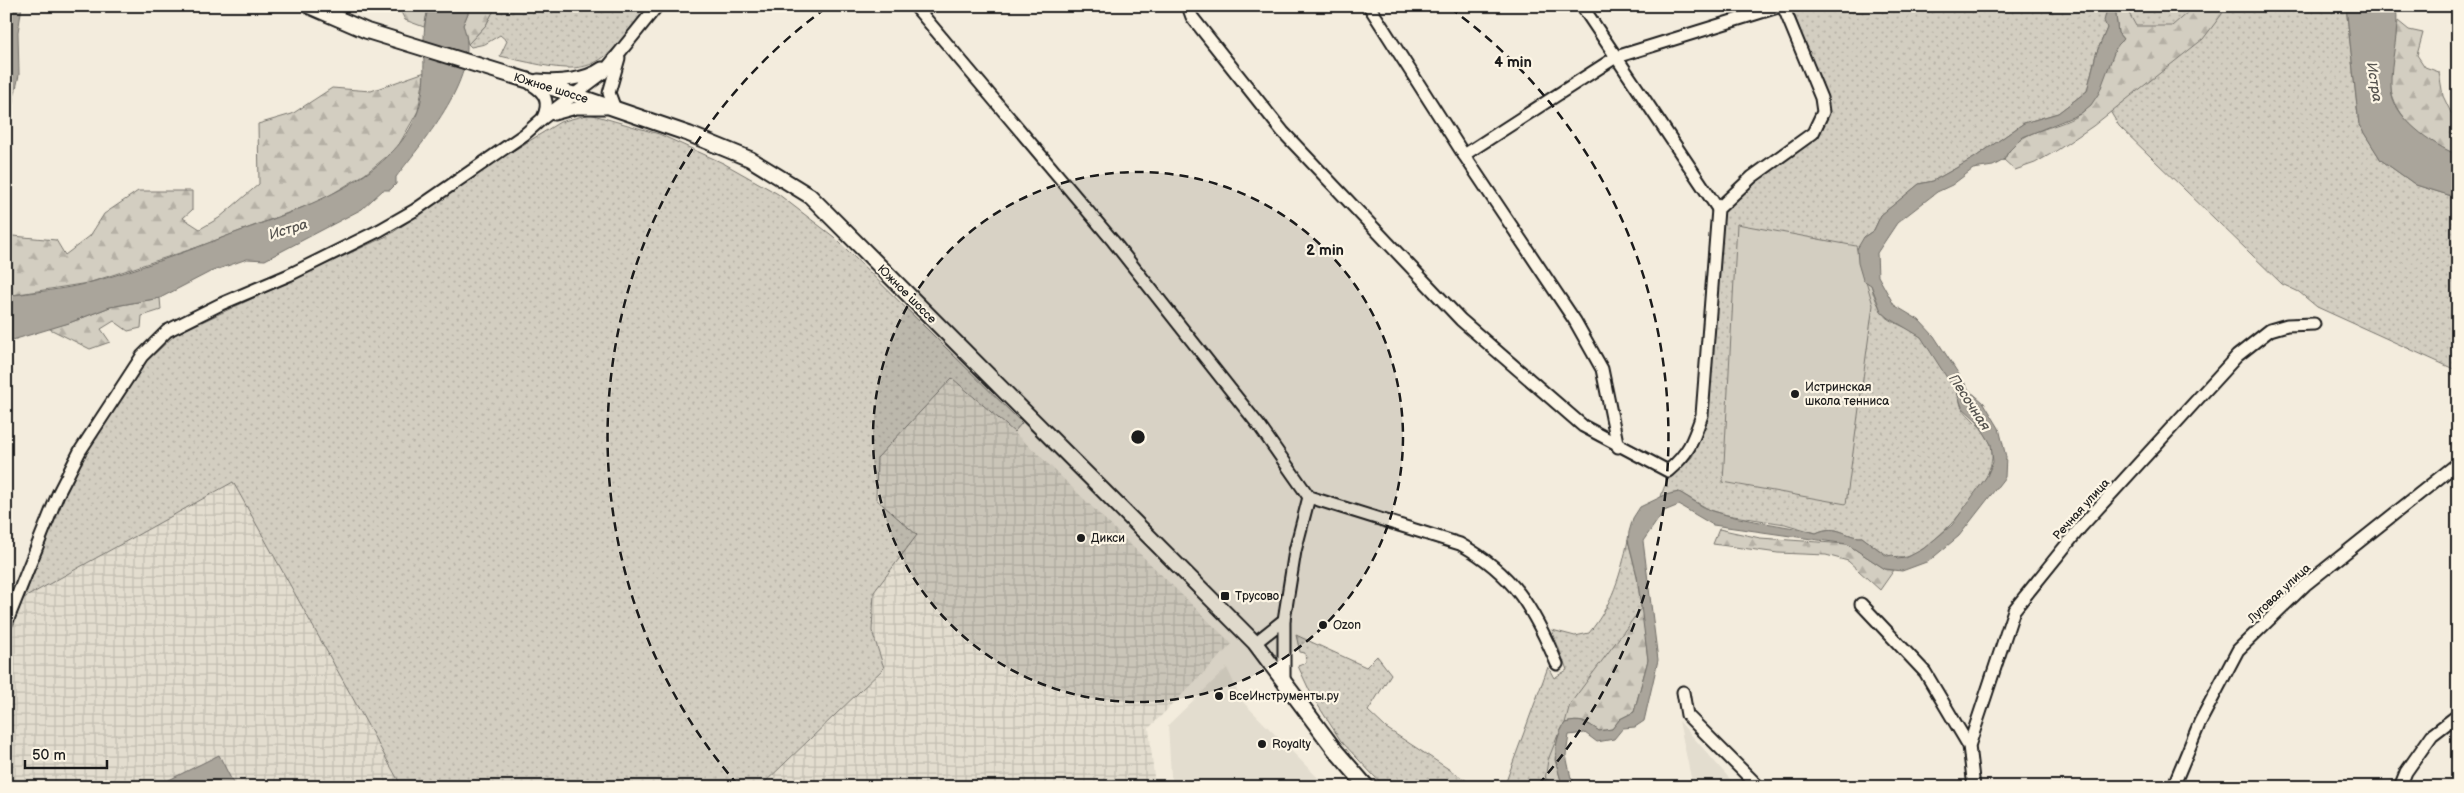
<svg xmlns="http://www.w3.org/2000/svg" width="2464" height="793" font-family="'Balsamiq Sans',sans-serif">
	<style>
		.built { fill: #e3ddcf }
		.industrial { fill: url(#industrial-grid) }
		.grass { fill: url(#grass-dots); stroke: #78756e }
		.forest { fill: url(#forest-firs); stroke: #78756e }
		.pitch { fill: #d3cec1; stroke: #78756e }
		.water { fill: #aaa59b; stroke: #716e68 }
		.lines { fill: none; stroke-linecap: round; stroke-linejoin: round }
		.minor-casing { stroke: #1c1c1c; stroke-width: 15 }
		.major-casing { stroke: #1c1c1c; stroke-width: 18 }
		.minor { stroke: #fcf5e5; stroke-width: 11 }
		.major { stroke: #fcf5e5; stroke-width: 14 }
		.ring { fill: none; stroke: #1c1c1c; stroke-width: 2.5; stroke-dasharray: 9 6 }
		.poi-dot { fill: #1c1c1c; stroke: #fcf5e5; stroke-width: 2 }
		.labels { text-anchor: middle; stroke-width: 4.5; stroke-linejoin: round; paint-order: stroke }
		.street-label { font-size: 12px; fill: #1c1c1c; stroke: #fcf5e5 }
		.poi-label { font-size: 12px; fill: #1c1c1c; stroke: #fcf5e5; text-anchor: start }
		.water-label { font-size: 14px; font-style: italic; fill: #55534f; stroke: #fcf5e5 }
		.centre { fill: #1c1c1c; stroke: #fcf5e5; stroke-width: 2.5 }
		.ring-label { font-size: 15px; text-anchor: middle; font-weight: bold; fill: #1c1c1c; stroke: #fcf5e5; stroke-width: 4.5; stroke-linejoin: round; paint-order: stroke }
	</style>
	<defs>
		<pattern id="industrial-grid" width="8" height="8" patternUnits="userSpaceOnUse" patternTransform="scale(1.25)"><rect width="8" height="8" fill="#e3ddcf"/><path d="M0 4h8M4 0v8" fill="none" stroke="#c2bdb1"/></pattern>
		<pattern id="grass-dots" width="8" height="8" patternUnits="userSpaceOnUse" patternTransform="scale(1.25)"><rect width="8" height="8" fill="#d3cec1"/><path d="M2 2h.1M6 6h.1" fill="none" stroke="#b5b0a5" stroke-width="1.8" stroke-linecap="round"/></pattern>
		<pattern id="forest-firs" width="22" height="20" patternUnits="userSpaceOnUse" patternTransform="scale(1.25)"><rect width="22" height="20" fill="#d3cec1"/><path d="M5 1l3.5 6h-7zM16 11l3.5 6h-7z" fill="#b5b0a5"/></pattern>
	</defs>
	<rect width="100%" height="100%" fill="#f3ecdd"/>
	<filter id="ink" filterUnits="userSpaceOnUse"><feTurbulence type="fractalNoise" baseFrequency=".02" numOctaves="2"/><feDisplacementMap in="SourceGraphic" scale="10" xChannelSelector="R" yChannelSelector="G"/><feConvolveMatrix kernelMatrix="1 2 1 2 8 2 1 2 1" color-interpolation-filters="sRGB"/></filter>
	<g filter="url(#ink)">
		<g class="built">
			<polygon points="1227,668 1242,701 1327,787 1175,787 1171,776 1168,725"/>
			<polygon points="1679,721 1737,787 1693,787"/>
		</g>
		<g class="industrial">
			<polygon points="952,378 1037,453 1232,644 1149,728 1155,787 760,787 884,668 872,631 874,592 917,535 876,499 877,458"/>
			<polygon points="233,482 402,787 6,787 6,643 24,598"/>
		</g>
		<g class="grass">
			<path d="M496,6h152c-52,74 -64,69 -148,50l7,-15 -7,-6 -15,9 -14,3 -3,-3 18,-19z"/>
			<path d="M1791,6h309l6,7 -1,8 2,7 -11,26 -9,37 -29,22 -34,10 -50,35 -41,23 -14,3 -38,31 -7,15 -10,7c4,24 4,52 17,73 8,15 29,16 40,27 8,8 32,47 37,58 1,3 2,7 3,11 7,12 24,21 30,39 10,33 -43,85 -67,103 -27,20 -39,6 -62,-11 -16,1 -24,-14 -46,-4l-31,-9 -58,-9 -17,-5 -31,-18 -18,5c7,-26 16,-23 31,-40 3,-5 5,-13 7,-19l24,-230 4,-8 87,-63c13,-12 15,-20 12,-38z"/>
			<path d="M2115,6h231l13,119 22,35 35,25 42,13v173l-141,-64 -18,-15 -17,-8 -163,-158 -20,-33c12,-32 23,-52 16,-87z"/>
			<polygon points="590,114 659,134 723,163 778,194 834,237 1022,423 1014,432 952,378 877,458 876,499 917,535 874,592 872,631 884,668 760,787 402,787 233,482 24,598 70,480 113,401 132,375 176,334 389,235 500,159 560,122"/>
			<path d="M1628,540l9,36 11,84 -14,52 -14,7 -8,10 -24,-6h-23c-15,23 -10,39 -2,64h-59l44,-120 6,11 13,-8 -15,-40 23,6 14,-3c23,-28 32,-59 39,-93z"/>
			<polygon points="1296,635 1366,667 1377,656 1391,674 1368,711 1386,728 1476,787 1387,787 1375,777 1341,741 1312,696 1298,666 1306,663 1305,653 1300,652"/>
		</g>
		<g class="forest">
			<polygon points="398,6 429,6 424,27 405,20"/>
			<polygon points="471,6 496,6 486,25 468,44 463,25"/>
			<path d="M2115,6h10l11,20h36l17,-15 -3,-5h36v8l-19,25 -110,87 -37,25 -21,12 -20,7 -11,-10c16,-34 49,-28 76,-46 26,-18 23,-54 43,-75l-5,-6z"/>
			<path d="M2398,21l11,9 14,3 -6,22 8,12 14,5 4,24 13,27 2,32c-28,-11 -60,-33 -67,-65 -3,-15 5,-52 7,-69z"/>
			<polygon points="425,72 418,111 397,148 365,174 322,200 198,247 88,283 6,296 6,240 13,236 56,240 65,255 90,236 104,214 138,191 192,191 192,210 183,218 200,229 219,218 259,184 258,124 292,114 332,88 371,91"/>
			<polygon points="160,298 161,310 142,316 141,328 128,331 114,321 101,329 110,342 90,349 48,328 69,323 110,307"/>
			<polygon points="1719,529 1760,538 1847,544 1885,569 1894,570 1880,590 1848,561 1826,555 1778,553 1713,544"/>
			<path d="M1642,607l6,53 -14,52 -14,7 -8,10 -13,2c-12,-9 -19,-12 -34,-8l5,-19z"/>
			<polygon points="1558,735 1555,760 1563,787 1544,787 1548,760"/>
		</g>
		<polygon class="pitch" points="1737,224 1856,246 1873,305 1846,504 1723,482"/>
		<g class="water">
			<polygon points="6,6 22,6 18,32 19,75 6,135"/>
			<path d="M429,6h42l-8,19c20,49 -39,115 -67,152v7l-6,6h-7l-21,19 -97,51 -18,-1 -37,13 -50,26 -50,9 -41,16 -63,19v-46c27,-4 56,-6 82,-13 49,-13 97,-31 144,-49 62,-23 162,-53 186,-123 12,-34 0,-73 11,-105z"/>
			<path d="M2100,6h15l3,27 5,6 -6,6 -18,48 -8,12 -11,9 -57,23 -15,15 -4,8 -11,6 -20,3 -21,16 -15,7 -40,31 -20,30 1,23 16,29 25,15 15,16 35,54 15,13 15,25 7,29 -1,20 -46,59 -30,25 -27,10 -17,-2 -38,-25 -134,-19 -34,-20 -15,6 -21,30 15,119 -14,61 -9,6 -12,1 -9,11 -17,3 -12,-9 -16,2 -3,20 5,23 8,9h-16c-8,-25 -12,-41 2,-64 15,-4 22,-1 34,8l13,-2 8,-10 14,-7 14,-52 -11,-84 -9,-36 1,-8 4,-14 7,-11 25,-12 14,-3c11,6 22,15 34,19 33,11 69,13 103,22 22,-10 30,5 46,4l25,19 6,-1 4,4 9,-1 17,-9 29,-24 35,-49 6,-14 -2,-18 -14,-23 -15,-14 -4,-12 -37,-58 -32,-19 -8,-7 -10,-26 -8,-5 -5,-17 -1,-14 7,-12 10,-7 7,-15 38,-31 14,-3 41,-23 50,-35 34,-10 29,-22 9,-37 11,-26 -3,-7 2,-8z"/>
			<path d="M2346,6h50c4,27 -6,54 -5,81 0,30 42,58 67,68v43l-42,-13 -35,-25 -22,-35z"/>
			<polygon points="219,755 235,787 155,787"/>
		</g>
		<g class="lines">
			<defs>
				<g id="minor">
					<path d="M915,6l198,235 147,186 49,70 151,47c53,29 74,65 97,120"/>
					<path d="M1188,6l4,11 91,115 178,188 122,106 85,45c21,-18 25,-30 34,-56l16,-206 34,-32 61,-44 10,-21 -2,-14 -38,-92"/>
					<polyline points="1369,6 1464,155 1575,321 1602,369 1618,447"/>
					<polyline points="1582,6 1718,209"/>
					<path d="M538,80c20,2 47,0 64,-12"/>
					<path d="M531,84c15,9 19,18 12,34"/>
					<polyline points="615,109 609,93 619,58"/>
					<polyline points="554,114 576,108 605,108"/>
					<polyline points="1464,155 1616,57 1781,6"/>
					<polyline points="1861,604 1925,672 1969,746"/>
					<polyline points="1284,620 1284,682"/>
					<polyline points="6,624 58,494 80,451 142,356 167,331 221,304 289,275 380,230 415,210 525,134 543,118 603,73 657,6"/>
					<polyline points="1255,643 1284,620 1295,551 1309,497"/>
					<polyline points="1683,692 1687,715 1759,787"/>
					<polyline points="1974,787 1969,746 2014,610 2080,528 2237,356 2270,330 2287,325 2314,324"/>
					<polyline points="2173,787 2200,722 2238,650 2305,585 2458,463"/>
					<polyline points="2400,787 2406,772 2432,735 2458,715"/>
				</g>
				<polyline id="major" points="309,6 367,31 575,95 689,134 750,159 810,196 1255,643 1335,750 1367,787"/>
			</defs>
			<use href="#minor" class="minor-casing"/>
			<use href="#major" class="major-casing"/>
			<use href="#minor" class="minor"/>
			<use href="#major" class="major"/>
		</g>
	</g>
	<circle cx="1138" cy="437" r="265" fill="#1c1c1c" fill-opacity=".12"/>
	<g class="ring">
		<circle cx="1138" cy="437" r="265"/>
		<path d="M738 785A530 530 0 0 1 826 8M1450 8A530 530 0 0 1 1538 785"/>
	</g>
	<g class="poi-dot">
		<circle cx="1795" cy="394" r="5"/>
		<circle cx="1081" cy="538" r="5"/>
		<rect x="1220" y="591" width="10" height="10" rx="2.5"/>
		<circle cx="1323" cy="625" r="5"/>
		<circle cx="1219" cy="696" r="5"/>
		<circle cx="1262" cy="744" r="5"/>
	</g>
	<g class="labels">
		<g class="street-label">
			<text transform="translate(551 88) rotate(17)" y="4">Южное шоссе</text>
			<text transform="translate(907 294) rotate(45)" y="4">Южное шоссе</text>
			<text transform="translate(2081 509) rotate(-48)" y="4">Речная улица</text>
			<text transform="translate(2279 593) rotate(-43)" y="4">Луговая улица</text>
		</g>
		<g class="poi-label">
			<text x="1805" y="391">Истринская<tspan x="1805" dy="14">школа тенниса</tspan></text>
			<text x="1091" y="542">Дикси</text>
			<text x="1235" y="600">Трусово</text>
			<text x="1333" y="629">Ozon</text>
			<text x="1229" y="700">ВсеИнструменты.ру</text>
			<text x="1272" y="748">Royalty</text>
		</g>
		<g class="water-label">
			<text transform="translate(2375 82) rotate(81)" y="5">Истра</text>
			<text transform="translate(288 229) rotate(-17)" y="5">Истра</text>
			<text transform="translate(1970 402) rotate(57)" y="5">Песочная</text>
		</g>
	</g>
	<circle cx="1138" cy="437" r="8" class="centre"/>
	<g class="ring-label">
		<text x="1513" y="67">4 min</text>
		<text x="1325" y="255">2 min</text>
	</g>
	<rect width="2464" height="793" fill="none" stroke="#fcf5e5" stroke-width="25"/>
	<rect x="12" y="12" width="2439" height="768" fill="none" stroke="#1c1c1c" stroke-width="2" filter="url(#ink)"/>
	<path d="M25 760v8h82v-8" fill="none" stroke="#1c1c1c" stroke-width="2.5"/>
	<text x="32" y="760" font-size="15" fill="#1c1c1c" stroke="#fcf5e5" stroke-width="4" paint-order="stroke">50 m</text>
</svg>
